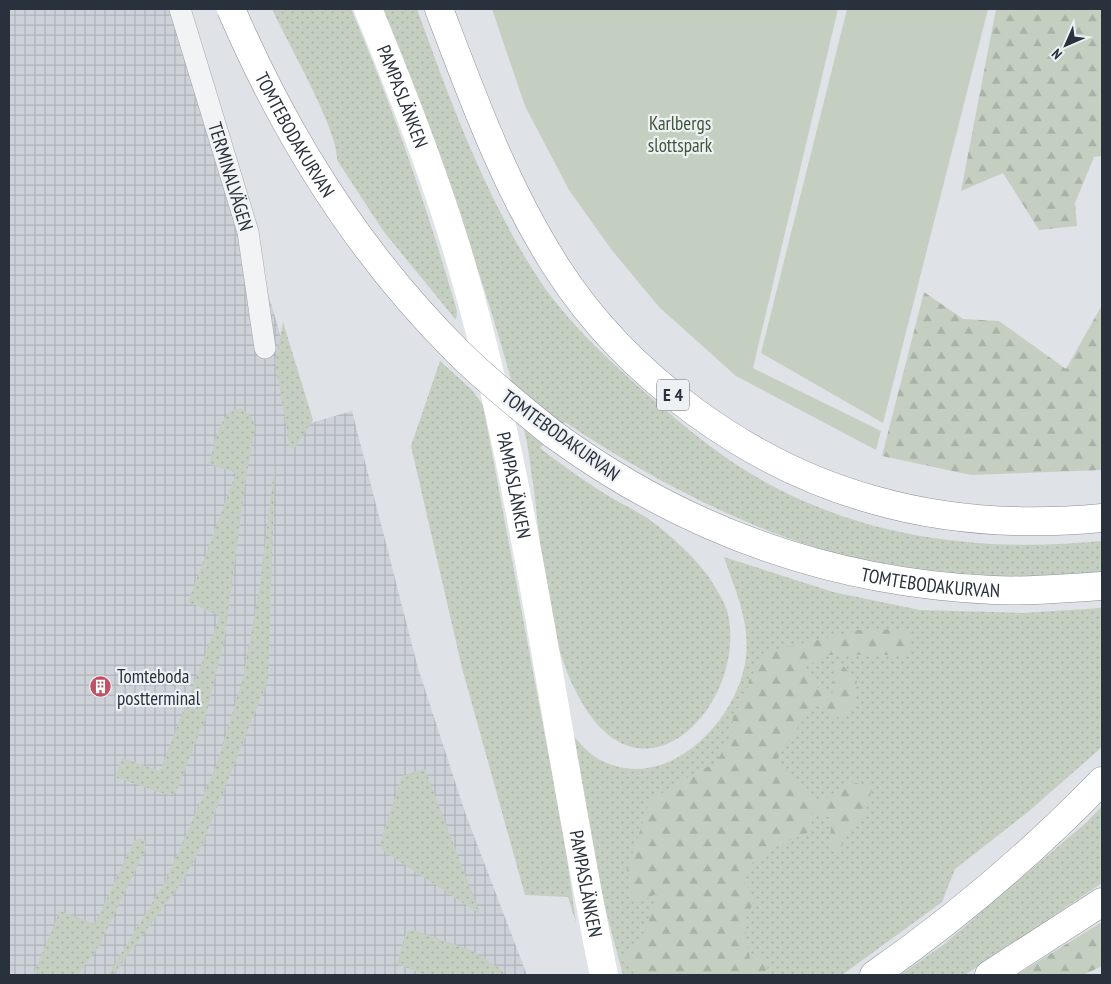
<svg xmlns="http://www.w3.org/2000/svg" width="1111" height="984" font-family="'PT Sans Narrow',sans-serif">
	<style>
		.industrial { fill: url(#industrial-grid) }
		.grass { fill: url(#grass-dots) }
		.forest { fill: url(#forest-firs) }
		.park { fill: #c5cfc1 }
		.lines { fill: none; stroke-linecap: round; stroke-linejoin: round }
		.minor-casing { stroke: #a5a9b0; stroke-width: 22 }
		.motorway-casing { stroke: #88909b; stroke-width: 29 }
		.minor { stroke: #f1f3f5; stroke-width: 21 }
		.secondary { stroke: #fff; stroke-width: 28 }
		.motorway { stroke: #fff; stroke-width: 28 }
		.motorway-bridge-casing { stroke: #88909b; stroke-width: 29; stroke-linecap: butt }
		.motorway-bridge { stroke: #fff; stroke-width: 28 }
		.labels { text-anchor: middle; stroke-width: 4.5; stroke-linejoin: round; paint-order: stroke }
		.shield { fill: #eef1f4; stroke: #646b73; stroke-width: 1 }
		.shield-label { font-size: 18px; font-weight: bold; fill: #29313c }
		.street-label { font-size: 19px; fill: #29313c; stroke: #eef1f4 }
		.park-label { font-size: 19px; fill: #3f5638; stroke: #eef1f4 }
		.poi-label { font-size: 19px; fill: #29313c; stroke: #eef1f4; text-anchor: start }
	</style>
	<defs>
		<pattern id="industrial-grid" width="8" height="8" patternUnits="userSpaceOnUse" patternTransform="scale(1.25)"><rect width="8" height="8" fill="#cdd1d8"/><path d="M0 4h8M4 0v8" fill="none" stroke="#b0b4ba"/></pattern>
		<pattern id="grass-dots" width="8" height="8" patternUnits="userSpaceOnUse" patternTransform="scale(1.25)"><rect width="8" height="8" fill="#c5cfc1"/><path d="M2 2h.1M6 6h.1" fill="none" stroke="#a9b2a7" stroke-width="1.8" stroke-linecap="round"/></pattern>
		<pattern id="forest-firs" width="22" height="20" patternUnits="userSpaceOnUse" patternTransform="scale(1.25)"><rect width="22" height="20" fill="#c5cfc1"/><path d="M5 1l3.5 6h-7zM16 11l3.5 6h-7z" fill="#a9b2a7"/></pattern>
	</defs>
	<rect width="100%" height="100%" fill="#dfe2e6"/>
	<polygon class="industrial" points="9,9 183,9 307,424 352,411 418,668 466,815 527,975 9,975"/>
	<g class="grass">
		<path d="M272,9h79c42,98 76,199 106,302l-1,9 -72,-88 -47,-72c2,-29 -51,-120 -65,-151z"/>
		<path d="M381,9h36c33,92 68,187 121,269 27,41 65,77 101,109 34,30 70,61 109,85 108,66 231,81 354,69v31c-41,4 -83,9 -124,6 -154,-10 -287,-72 -413,-156l-25,26c18,14 37,28 56,40 15,11 32,18 48,28 20,13 50,40 64,60 7,11 17,25 20,38 19,88 -81,196 -144,92 -40,-66 -41,-149 -51,-223 -3,-16 -4,-34 -8,-49 -35,-146 -89,-286 -144,-425z"/>
		<polygon points="283,322 313,420 294,449 290,447 275,362"/>
		<polygon points="440,361 472,390 483,405 564,837 576,923 568,897 525,895 462,668 411,446"/>
		<path d="M243,409l9,9 3,9 -10,57 -20,152 -20,83 -29,73 -6,3 -5,-1 -50,-17 7,-19 38,13 60,-155 -32,-14 48,-129 -27,-9c6,-18 10,-58 34,-55z"/>
		<polygon points="275,463 268,680 202,845 184,879 113,975 108,975 165,882 215,769 242,682 259,591"/>
		<path d="M724,557l109,35 87,18 103,3 79,-5v139l-74,65 -73,57 -13,33 -100,73h-219l-23,-86 -30,-157c10,11 20,24 34,30 67,30 135,-44 142,-105 4,-36 -11,-67 -22,-100z"/>
		<polygon points="425,769 480,914 388,854 383,850 380,843 402,776"/>
		<polygon points="1102,806 1102,883 965,975 900,975 943,945 1088,821"/>
		<polygon points="141,838 145,841 146,848 99,946 78,975 33,975 60,911 95,924 134,841"/>
		<polygon points="413,930 471,950 502,970 504,975 426,975 397,964 406,932"/>
	</g>
	<g class="forest">
		<polygon points="996,9 1102,9 1102,156 1094,157 1075,203 1077,226 1039,230 1003,173 961,191"/>
		<polygon points="924,292 963,319 999,321 1066,369 1102,305 1102,470 971,475 882,456"/>
		<path d="M909,629l2,26h-82l-25,12 14,21 14,8 5,-37 20,22 -4,29 -19,9 -16,-16 -17,19 -24,37 23,28 19,15 33,-20 21,5 -10,30 -18,14 -4,22 -12,-2 3,-33 -20,-5 -1,18 -37,16 -21,15 -9,19 11,18 -11,24 6,36 11,-3 9,7 -7,12h-128l-10,-20 21,-25 10,-36 -22,10 -7,-34 23,-70c22,-11 42,-28 65,-36l16,-26 2,-23 13,-18 3,-17 12,-20 9,-9 89,-21z"/>
		<polygon points="1102,922 1102,966 1083,975 1016,975"/>
	</g>
	<g class="park">
		<polygon points="492,9 838,9 753,368 881,431 876,450 736,376 659,307 611,249 569,190 525,106"/>
		<polygon points="847,9 988,9 883,423 761,353"/>
	</g>
	<g class="lines">
		<defs>
			<g id="minor">
				<path id="s1" d="M180,9l68,223 17,116"/>
			</g>
			<g id="motorway">
				<path d="M439,9c34,89 66,178 118,259 70,109 193,198 317,232 73,21 153,25 228,18"/>
				<path id="s3" d="M553,434c131,96 278,149 440,156 36,2 73,-2 109,-4"/>
				<path d="M874,975c82,-57 158,-122 228,-194"/>
				<polyline points="989,975 1102,902"/>
			</g>
		</defs>
		<use href="#minor" class="minor-casing"/>
		<use href="#motorway" class="motorway-casing"/>
		<use href="#minor" class="minor"/>
		<path class="secondary" id="s2" d="M368,9c33,80 65,161 90,244 70,236 96,482 146,722"/>
		<use href="#motorway" class="motorway"/>
		<defs>
			<g id="motorway-bridge">
				<path id="s4" d="M231,9c55,128 128,245 227,343 30,30 63,56 95,82"/>
			</g>
		</defs>
		<use href="#motorway-bridge" class="motorway-bridge-casing"/>
		<use href="#motorway-bridge" class="motorway-bridge"/>
	</g>
	<defs>
		<symbol id="building-disc" viewBox="-11 -11 22 22"><circle r="9.5" fill="#bf5065" stroke="#eef1f4"/><path d="M-4-6H4V6H1V3H-1V6H-4ZM-2.5-4.3h1.7v1.8h-1.7ZM.8-4.3h1.7v1.8H.8ZM-2.5-1h1.7V.8h-1.7ZM.8-1h1.7V.8H.8Z" fill="#fff"/></symbol>
	</defs>
	<g fill-rule="evenodd">
		<use href="#building-disc" x="88" y="674" width="25" height="25"/>
	</g>
	<g class="labels">
		<rect class="shield" x="657" y="379.5" width="32" height="31" rx="4"/>
		<g class="shield-label">
			<text x="673" y="401">E 4</text>
		</g>
		<g class="street-label">
			<text dy="7" stroke="none"><textPath href="#s2" startOffset="94">PAMPASLÄNKEN</textPath></text>
			<text dy="7" stroke="none"><textPath href="#s4" startOffset="141">TOMTEBODAKURVAN</textPath></text>
			<text dy="7" stroke="none"><textPath href="#s1" startOffset="175">TERMINALVÄGEN</textPath></text>
			<text transform="translate(561 435) rotate(36)" y="7">TOMTEBODAKURVAN</text>
			<text dy="7" stroke="none"><textPath href="#s2" startOffset="499">PAMPASLÄNKEN</textPath></text>
			<text dy="7" stroke="none"><textPath href="#s3" startOffset="411">TOMTEBODAKURVAN</textPath></text>
			<text dy="7" stroke="none"><textPath href="#s2" startOffset="904">PAMPASLÄNKEN</textPath></text>
		</g>
		<g class="park-label">
			<text x="680" y="130">Karlbergs<tspan x="680" dy="22">slottspark</tspan></text>
		</g>
		<g class="poi-label">
			<text x="117" y="683">Tomteboda<tspan x="117" dy="22">postterminal</tspan></text>
		</g>
	</g>
	<rect width="1111" height="984" fill="none" stroke="#29313c" stroke-width="20"/>
	<g transform="translate(1066 45) rotate(225)" stroke="#eef1f4" stroke-width="4" paint-order="stroke">
	<path d="M0-4L9 19L0 12L-9 19Z" fill="#29313c"/>
	<text y="-8" font-size="14" font-weight="bold" text-anchor="middle" fill="#29313c">N</text>
	</g>
</svg>
